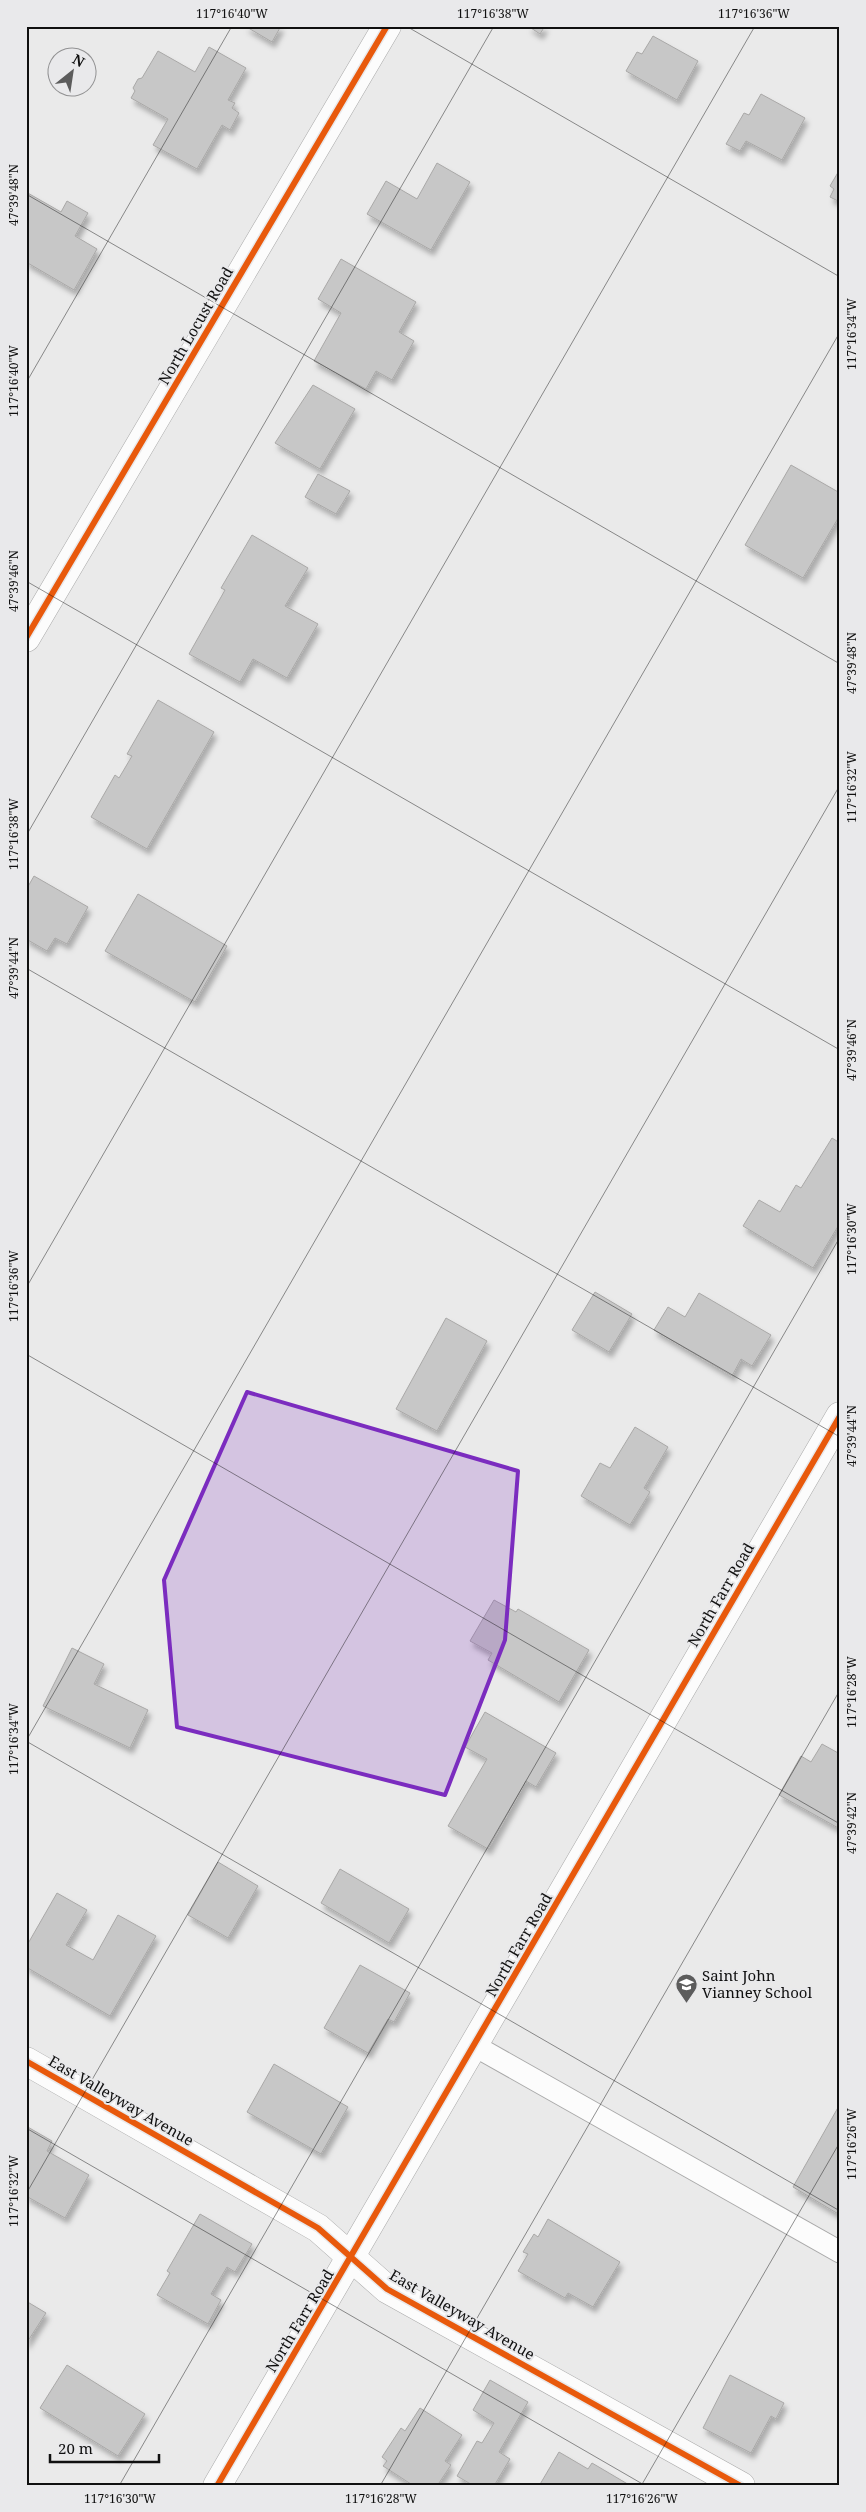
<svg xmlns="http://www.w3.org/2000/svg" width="866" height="2512" font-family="'Noto Serif',serif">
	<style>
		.building { fill: #c7c7c7; stroke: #a9a8a7; filter: url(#shadow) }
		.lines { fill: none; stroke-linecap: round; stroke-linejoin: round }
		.service-casing { stroke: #a9a9a9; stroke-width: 23 }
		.minor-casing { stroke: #a9a9a9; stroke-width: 29 }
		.service { stroke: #fcfcfc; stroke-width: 21 }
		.minor { stroke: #fcfcfc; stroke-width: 28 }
		.cycleway-casing { stroke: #e9e9eb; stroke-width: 9 }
		.cycleway { stroke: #e8590c; stroke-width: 6 }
		.marked { fill: #7b2cbf; fill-opacity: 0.2; stroke: #7b2cbf; stroke-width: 4; stroke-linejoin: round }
		.ticks { fill: none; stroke: #101010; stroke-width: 1; stroke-opacity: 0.45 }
		.labels { text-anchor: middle; stroke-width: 4; stroke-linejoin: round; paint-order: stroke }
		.street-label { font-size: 15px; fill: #101010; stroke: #e9e9eb }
		.poi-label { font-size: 15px; fill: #101010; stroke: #e9e9eb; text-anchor: start }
		.neatline { fill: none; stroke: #101010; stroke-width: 2 }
		.ticks-label { font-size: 12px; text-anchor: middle; fill: #101010 }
	</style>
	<defs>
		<filter id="shadow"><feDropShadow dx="3" dy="5.5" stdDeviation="2.5" flood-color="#0004"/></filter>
	</defs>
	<rect width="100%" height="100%" fill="#eaeaea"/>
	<g class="building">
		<polygon points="245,26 281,26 272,42"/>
		<polygon points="528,26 545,26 540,34"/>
		<polygon points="653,36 698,61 677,100 626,71 637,52 642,54"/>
		<polygon points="209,47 246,68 228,100 235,103 232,108 239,113 230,130 222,125 197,169 153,145 168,119 131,98 135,91 133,88 138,79 142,78 158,51 195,72"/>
		<polygon points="761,94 805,118 782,160 746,141 740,151 726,144 744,113 749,115"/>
		<polygon points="437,163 470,182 431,250 367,214 386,181 417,199"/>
		<polygon points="840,169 840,202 830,197 834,189 830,186"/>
		<polygon points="26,192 61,212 67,201 88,213 75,236 97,249 74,290 26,262"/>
		<polygon points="341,259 416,302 399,332 414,341 392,380 376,371 366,389 314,361 341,313 318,299"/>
		<polygon points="313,385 355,409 320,469 275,443"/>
		<polygon points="791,465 840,493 840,515 803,578 745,545"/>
		<polygon points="318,474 350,491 336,514 305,497"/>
		<polygon points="252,535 308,568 285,606 318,624 287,678 253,659 240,682 189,654 225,590 221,588"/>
		<polygon points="158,700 214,732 147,849 91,817 115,775 119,778 132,756 127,754"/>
		<polygon points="34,876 88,907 67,944 55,938 47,951 26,939 26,890"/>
		<polygon points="138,894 227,946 195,1002 105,951"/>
		<polygon points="832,1138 840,1143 840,1223 813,1268 743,1226 759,1200 780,1212 796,1185 801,1188"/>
		<polygon points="595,1292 632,1314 609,1352 572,1330"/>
		<polygon points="699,1293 771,1335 752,1366 741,1359 732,1376 654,1330 668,1307 685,1317"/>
		<polygon points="446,1318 487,1341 437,1431 396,1409"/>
		<polygon points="635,1427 668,1447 644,1488 650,1492 630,1525 581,1496 600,1463 610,1468"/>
		<polygon points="494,1600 516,1612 518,1609 589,1650 559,1702 488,1660 492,1653 470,1641"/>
		<polygon points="72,1648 104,1664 94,1684 148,1710 130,1748 43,1706"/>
		<polygon points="485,1712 556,1753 536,1787 526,1781 488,1849 448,1826 487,1759 465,1747"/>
		<polygon points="822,1744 840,1754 840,1829 779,1795 801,1756 811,1762"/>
		<polygon points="218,1862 258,1886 228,1938 188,1915"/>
		<polygon points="340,1869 409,1909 389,1943 321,1903"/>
		<polygon points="57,1893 87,1910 66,1945 93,1960 118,1915 156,1936 110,2016 26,1967 26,1947"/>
		<polygon points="360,1965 410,1993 394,2022 388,2019 368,2053 324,2028"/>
		<polygon points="274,2064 348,2107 321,2154 247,2112"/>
		<polygon points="840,2104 840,2215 793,2187"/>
		<polygon points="26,2126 52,2141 47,2151 89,2175 65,2218 26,2196"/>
		<polygon points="200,2214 252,2244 235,2272 227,2267 211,2294 221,2300 208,2324 157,2295 170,2273 167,2271"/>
		<polygon points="548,2219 620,2262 593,2307 568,2293 565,2298 518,2271 528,2254 523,2252 534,2234 538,2237"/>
		<polygon points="26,2301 46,2313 26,2344"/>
		<polygon points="67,2365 145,2414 118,2456 40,2408"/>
		<polygon points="730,2375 784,2403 776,2419 771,2416 751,2453 703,2428"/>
		<polygon points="490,2380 528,2402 499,2452 510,2459 494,2486 474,2486 457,2476 477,2441 482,2443 494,2423 473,2410"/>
		<polygon points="420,2408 462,2435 445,2461 451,2465 437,2486 414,2486 383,2466 387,2461 382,2457 401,2428 405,2431"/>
		<polygon points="559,2452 588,2469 592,2463 631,2486 539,2486"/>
	</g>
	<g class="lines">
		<defs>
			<polyline id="service" points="475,2046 840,2252"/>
			<g id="minor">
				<polyline points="26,638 387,26"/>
				<polyline points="26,2061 318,2228 387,2289 741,2486"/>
				<polyline points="217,2486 840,1416"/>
			</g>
		</defs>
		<use href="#service" class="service-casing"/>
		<use href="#minor" class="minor-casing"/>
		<use href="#service" class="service"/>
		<use href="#minor" class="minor"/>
		<defs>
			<g id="cycleway">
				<polyline points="26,638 387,26"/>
				<polyline points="26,2061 318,2228 387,2289 741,2486"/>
				<polyline points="217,2486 840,1416"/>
			</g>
		</defs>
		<use href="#cycleway" class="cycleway-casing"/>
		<use href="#cycleway" class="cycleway"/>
	</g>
	<path class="marked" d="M247,1392l271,79 -13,169 -60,155 -268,-68 -13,-147z"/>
	<path class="ticks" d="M406,26l434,251M26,194l814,470M26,383l206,-357M26,581l814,469M26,836l468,-810M26,968l814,469M26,1288l729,-1262M26,1354l814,470M26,1741l814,-1409M26,1741l814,470M26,2128l620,358M26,2194l814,-1409M119,2486l721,-1249M380,2486l460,-796M641,2486l199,-344"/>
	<defs>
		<symbol id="school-pin" viewBox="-11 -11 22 30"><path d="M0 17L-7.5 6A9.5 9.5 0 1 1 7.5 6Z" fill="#5c5c5c" stroke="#e9e9eb"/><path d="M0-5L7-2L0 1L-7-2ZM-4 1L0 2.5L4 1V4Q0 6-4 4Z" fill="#fff"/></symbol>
	</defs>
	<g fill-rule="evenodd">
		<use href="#school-pin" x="674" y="1972" width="25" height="34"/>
	</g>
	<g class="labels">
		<g class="street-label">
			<text transform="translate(196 326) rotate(-60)" y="5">North Locust Road</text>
			<text transform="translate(721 1595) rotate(-60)" y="5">North Farr Road</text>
			<text transform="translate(519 1945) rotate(-60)" y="5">North Farr Road</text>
			<text transform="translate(121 2101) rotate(30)" y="5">East Valleyway Avenue</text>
			<text transform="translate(462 2315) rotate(30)" y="5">East Valleyway Avenue</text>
			<text transform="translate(300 2321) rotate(-59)" y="5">North Farr Road</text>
		</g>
		<g class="poi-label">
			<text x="702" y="1981">Saint John<tspan x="702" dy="17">Vianney School</tspan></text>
		</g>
	</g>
	<rect width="866" height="2512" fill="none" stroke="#e9e9eb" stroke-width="55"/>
	<g transform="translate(72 72) rotate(30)"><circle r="24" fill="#e9e9eb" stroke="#929293"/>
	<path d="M0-4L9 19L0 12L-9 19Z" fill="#5c5c5c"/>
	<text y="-8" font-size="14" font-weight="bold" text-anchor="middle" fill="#101010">N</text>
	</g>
	<path d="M50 2454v8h109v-8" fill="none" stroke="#101010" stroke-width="2.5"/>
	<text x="58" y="2454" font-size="15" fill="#101010" stroke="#e9e9eb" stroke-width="4" paint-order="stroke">20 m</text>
	<rect x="28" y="28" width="810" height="2456" class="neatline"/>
	<g class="ticks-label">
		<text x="232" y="18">117°16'40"W</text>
		<text x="493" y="18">117°16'38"W</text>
		<text x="754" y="18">117°16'36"W</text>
		<text transform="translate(14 195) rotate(-90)" y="4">47°39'48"N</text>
		<text transform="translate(852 334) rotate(-90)" y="4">117°16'34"W</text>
		<text transform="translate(14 381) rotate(-90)" y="4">117°16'40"W</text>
		<text transform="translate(14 581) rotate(-90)" y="4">47°39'46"N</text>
		<text transform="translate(852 663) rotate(-90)" y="4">47°39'48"N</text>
		<text transform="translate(852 787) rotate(-90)" y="4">117°16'32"W</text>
		<text transform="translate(14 834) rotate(-90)" y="4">117°16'38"W</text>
		<text transform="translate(14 968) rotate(-90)" y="4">47°39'44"N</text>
		<text transform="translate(852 1050) rotate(-90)" y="4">47°39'46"N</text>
		<text transform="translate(852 1239) rotate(-90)" y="4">117°16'30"W</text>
		<text transform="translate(14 1286) rotate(-90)" y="4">117°16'36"W</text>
		<text transform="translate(852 1436) rotate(-90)" y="4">47°39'44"N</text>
		<text transform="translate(852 1692) rotate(-90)" y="4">117°16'28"W</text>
		<text transform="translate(14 1739) rotate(-90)" y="4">117°16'34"W</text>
		<text transform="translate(852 1823) rotate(-90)" y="4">47°39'42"N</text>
		<text transform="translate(852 2144) rotate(-90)" y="4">117°16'26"W</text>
		<text transform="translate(14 2191) rotate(-90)" y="4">117°16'32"W</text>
		<text x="120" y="2503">117°16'30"W</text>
		<text x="381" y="2503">117°16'28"W</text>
		<text x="642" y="2503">117°16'26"W</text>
	</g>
</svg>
